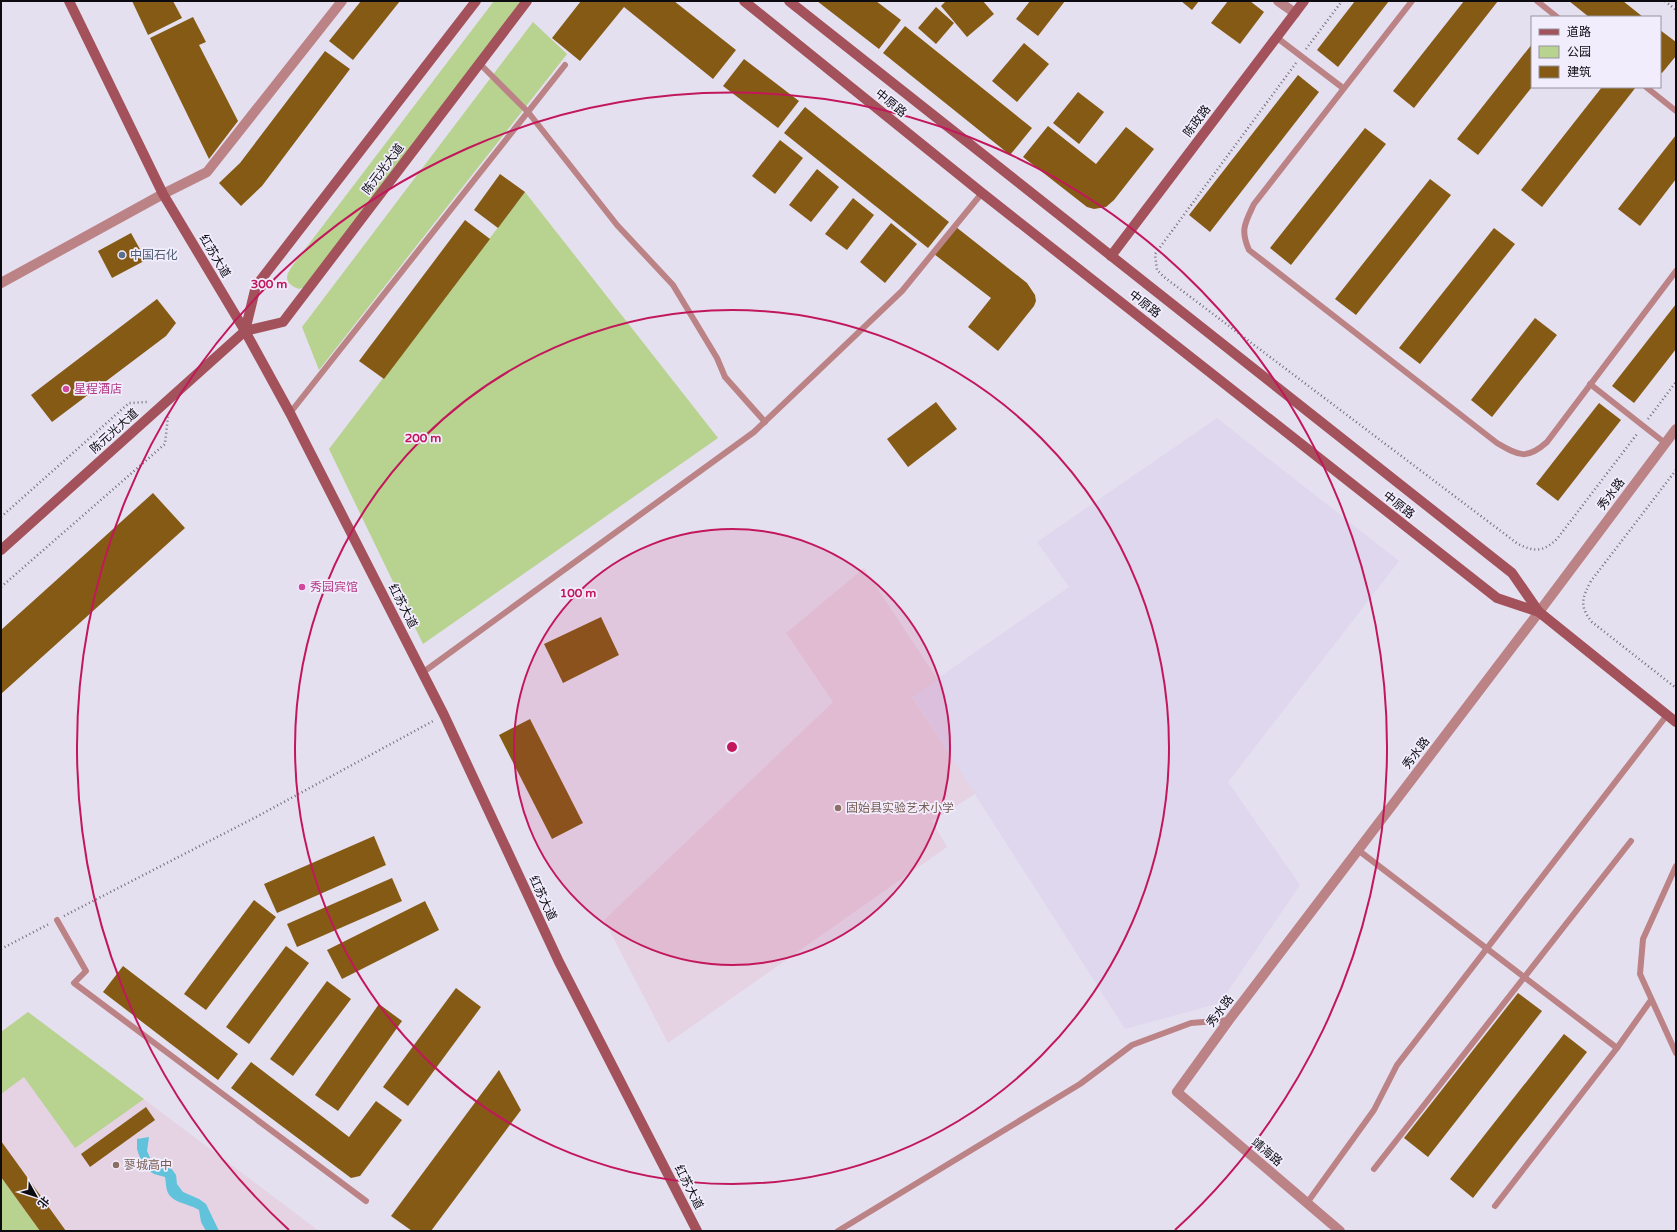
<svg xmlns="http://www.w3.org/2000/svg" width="1677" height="1232" font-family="'Varela Round','Noto Sans SC',sans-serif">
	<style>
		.built { fill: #dfd7ee }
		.education { fill: #e5d2e3 }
		.green { fill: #b8d28f }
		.water { fill: #61c2db }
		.building { fill: #855a15 }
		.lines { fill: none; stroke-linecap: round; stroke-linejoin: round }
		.path { stroke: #726f79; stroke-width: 2.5; stroke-dasharray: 1 3; stroke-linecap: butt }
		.lane { stroke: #bc8387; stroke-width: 6 }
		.street { stroke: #bc8387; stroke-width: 10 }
		.secondary { stroke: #a3525b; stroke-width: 10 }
		.ring { fill: none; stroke: #c2185b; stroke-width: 2 }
		.service-dot { fill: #5c6f8a; stroke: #f2edfd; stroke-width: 1.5 }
		.hotel-dot { fill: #d1479c; stroke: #f2edfd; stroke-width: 1.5 }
		.education-dot { fill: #8d6e63; stroke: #f2edfd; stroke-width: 1.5 }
		.labels { text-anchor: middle; stroke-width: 3.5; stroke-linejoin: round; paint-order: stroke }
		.street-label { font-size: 12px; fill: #0c0b10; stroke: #f2edfd }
		.service-label { font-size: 12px; fill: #4e5e75; stroke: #f2edfd; text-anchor: start }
		.hotel-label { font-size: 12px; fill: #b23c85; stroke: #f2edfd; text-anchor: start }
		.education-label { font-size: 12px; fill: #785e54; stroke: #f2edfd; text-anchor: start }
		.centre { fill: #c2185b; stroke: #f2edfd; stroke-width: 2 }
		.ring-label { font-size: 12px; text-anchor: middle; font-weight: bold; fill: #c2185b; stroke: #f2edfd; stroke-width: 3.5; stroke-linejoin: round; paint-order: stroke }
	</style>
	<rect width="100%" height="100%" fill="#e5e0ef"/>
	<polygon class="built" points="1217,418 1399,561 1228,782 1300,885 1220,1003 1125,1029 912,696 1069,587 1037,542"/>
	<g class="education">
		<polygon points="864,568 938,680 912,697 975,794 932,821 947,847 668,1043 604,920 833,702 786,633"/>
		<polygon points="28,1012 319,1231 1,1231 1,1032"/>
	</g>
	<g class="green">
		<path d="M494,1h28l-217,286 -6,2c-21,-8 -10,-18 0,-32z"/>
		<polygon points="533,22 567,54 319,370 302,327"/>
		<polygon points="525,192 718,438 423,644 329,449"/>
		<polygon points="28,1012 144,1099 75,1148 24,1077 1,1094 1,1032"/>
		<polygon points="1,1177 40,1231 1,1231"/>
	</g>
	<path class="water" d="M149,1137l-2,14 5,11 19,6 5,7 1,9 6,8 16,7 7,5 13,27h-13l-5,-9 -2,-12c-9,-6 -26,-7 -31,-17 -2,-4 -2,-11 -3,-16l-11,-3 -11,-7 -6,-18v-10z"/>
	<g class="building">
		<polygon points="132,1 173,1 182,18 148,35"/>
		<polygon points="361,1 400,1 353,60 329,41"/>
		<polygon points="581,1 674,1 736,50 713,79 624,7 580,61 552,38"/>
		<polygon points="817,1 876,1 901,20 879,49"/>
		<polygon points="946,1 983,1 994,14 967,37 941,6"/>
		<polygon points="1030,1 1065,1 1038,36 1016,19"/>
		<polygon points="1181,1 1199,1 1192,10"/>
		<polygon points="1228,1 1250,1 1264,12 1240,44 1211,23"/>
		<polygon points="1355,1 1389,1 1338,67 1317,50"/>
		<polygon points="1464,1 1498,1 1414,108 1393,91"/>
		<polygon points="1569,1 1623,1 1643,17 1589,17"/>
		<polygon points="936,7 954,23 936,44 918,28"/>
		<polygon points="193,17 206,42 199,45 238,121 209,159 150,38"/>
		<polygon points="905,26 1032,128 1010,155 883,53"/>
		<polygon points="1660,30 1676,42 1676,56 1662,73 1660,72"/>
		<polygon points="1024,43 1049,64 1017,102 992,81"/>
		<polygon points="1532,44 1532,87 1478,155 1457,139"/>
		<polygon points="325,51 350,69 262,186 241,206 219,183 240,163"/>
		<polygon points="744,59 799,101 778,128 723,86"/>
		<polygon points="1298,75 1319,92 1210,232 1189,215"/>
		<polygon points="1602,87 1636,87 1542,207 1521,190"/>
		<polygon points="1078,92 1104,112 1079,144 1053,123"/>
		<polygon points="805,107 949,222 928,248 784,133"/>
		<polygon points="1048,126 1096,164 1126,127 1154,149 1114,200 1106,207 1094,209 1087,207 1023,157"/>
		<polygon points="1365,128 1386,144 1291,265 1270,248"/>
		<polygon points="1676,135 1676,179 1640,226 1618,209"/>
		<polygon points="780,140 803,158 775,194 752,176"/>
		<polygon points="817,169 839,187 811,222 789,205"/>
		<polygon points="500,174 525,192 498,228 474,210"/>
		<polygon points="1430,179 1451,195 1356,315 1335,299"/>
		<polygon points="853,198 874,215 847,250 825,234"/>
		<polygon points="465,220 490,239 384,379 359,361"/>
		<polygon points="891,223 917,244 885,283 860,262"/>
		<polygon points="956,227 1027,283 1035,295 1036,301 1034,306 998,351 968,327 991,298 934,254"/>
		<polygon points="1494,228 1515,244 1420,364 1399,348"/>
		<polygon points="131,233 146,260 112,278 98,251"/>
		<polygon points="157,299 176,323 166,336 52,422 31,395"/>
		<polygon points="1676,304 1676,349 1634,403 1612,386"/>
		<polygon points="1535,318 1557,335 1492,417 1471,400"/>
		<polygon points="936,402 957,429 908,467 887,439"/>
		<polygon points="1599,403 1621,420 1558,501 1536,484"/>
		<polygon points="153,493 185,528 1,694 1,630"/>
		<polygon points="601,617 619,655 563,683 544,644"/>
		<polygon points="530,719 583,823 552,839 499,735"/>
		<polygon points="374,836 386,865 277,913 264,884"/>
		<polygon points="392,878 402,901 297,947 287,924"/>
		<polygon points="254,900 276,917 206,1010 184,994"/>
		<polygon points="425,901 439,930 342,979 327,950"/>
		<polygon points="286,946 309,963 249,1044 226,1027"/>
		<polygon points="123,966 238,1054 218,1080 103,992"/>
		<polygon points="327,981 351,999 293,1076 270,1059"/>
		<polygon points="456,988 481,1007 408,1106 383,1087"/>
		<polygon points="1518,993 1542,1011 1428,1157 1404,1138"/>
		<polygon points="379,1004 402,1021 338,1111 315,1095"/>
		<polygon points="1564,1034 1587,1052 1473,1198 1450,1179"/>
		<polygon points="251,1062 349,1137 376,1101 402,1120 360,1176 351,1178 231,1088"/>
		<polygon points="499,1070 521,1110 431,1231 412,1231 391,1216"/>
		<polygon points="146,1107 155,1120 90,1167 81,1154"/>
		<polygon points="1,1141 66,1231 40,1231 1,1177"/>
	</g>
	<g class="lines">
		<g class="path">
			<polyline points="1665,1 1676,10"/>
			<polyline points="1306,49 1342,1"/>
			<path d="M1296,63l-141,191 2,16 7,7 354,267c17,8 25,8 39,-5l80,-105"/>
			<polyline points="1648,419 1676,382"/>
			<path d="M1676,470l-85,111c-9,17 -12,25 1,41l84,66"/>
			<polyline points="1,517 129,403 147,402"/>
			<polyline points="1,587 165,444 168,416"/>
			<polyline points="64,916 258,816 435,720"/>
			<polyline points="1,949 49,924"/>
		</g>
		<g class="lane">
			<path d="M1412,1l-158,203c-9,19 -14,26 -5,46l248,193c22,13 30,17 50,-1l129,-171"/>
			<polyline points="1537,1 1557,17"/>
			<polyline points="1276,37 1343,88"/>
			<polyline points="479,63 528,112 617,225 673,285 717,358 725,377 765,422"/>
			<polyline points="1646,87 1676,111"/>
			<polyline points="1590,384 1665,443"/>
			<polyline points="290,413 565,65"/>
			<polyline points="422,673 754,432 902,291 982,193"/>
			<polyline points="1358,850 1617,1048"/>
			<polyline points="1676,866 1643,939 1640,974 1676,1053"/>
			<polyline points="57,920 86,971 74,983 366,1201"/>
			<polyline points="1374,1169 1631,841"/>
			<polyline points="1307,1203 1374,1110 1397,1065 1667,715"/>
			<polyline points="1495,1206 1617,1048 1651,1000"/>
			<polyline points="838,1231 1080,1084 1132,1045 1191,1023 1229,1020"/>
		</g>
		<g class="street">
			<polyline points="1278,1 1295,13"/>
			<polyline points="1,283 163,194 207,172 342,1"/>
			<polyline points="1340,1231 1177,1092 1229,1020 1539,612 1676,429"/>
		</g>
		<g class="secondary">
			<polyline points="69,1 163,194 245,331 290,413 444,715 559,962 697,1231"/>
			<polyline points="744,1 982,193 1497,598 1539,612"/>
			<polyline points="789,1 1512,573 1539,612 1676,722"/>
			<polyline points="1111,256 1304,1"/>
			<polyline points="245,331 256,286 476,1"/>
			<polyline points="1,550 245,331 283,322 527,1"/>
		</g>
	</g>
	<circle cx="732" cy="747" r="218" fill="#c2185b" fill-opacity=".12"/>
	<g class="ring">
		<circle cx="732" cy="747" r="218"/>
		<circle cx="732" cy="747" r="437"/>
		<path d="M289 1230A655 655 0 1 1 1175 1230"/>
	</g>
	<circle class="service-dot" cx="122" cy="255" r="4"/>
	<g class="hotel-dot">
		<circle cx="66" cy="389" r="4"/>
		<circle cx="302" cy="587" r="4"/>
	</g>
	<g class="education-dot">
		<circle cx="838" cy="808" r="4"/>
		<circle cx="116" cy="1165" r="4"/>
	</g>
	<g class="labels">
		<g class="street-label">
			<text transform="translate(891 103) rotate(39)" y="4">中原路</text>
			<text transform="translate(1197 121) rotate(-53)" y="4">陈政路</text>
			<text transform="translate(383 169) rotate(-53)" y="4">陈元光大道</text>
			<text transform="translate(215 256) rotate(59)" y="4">红苏大道</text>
			<text transform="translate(1145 304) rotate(38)" y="4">中原路</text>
			<text transform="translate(114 431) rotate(-42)" y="4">陈元光大道</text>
			<text transform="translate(1611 494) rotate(-53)" y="4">秀水路</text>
			<text transform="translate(1399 505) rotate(38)" y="4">中原路</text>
			<text transform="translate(403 606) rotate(63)" y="4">红苏大道</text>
			<text transform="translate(1416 753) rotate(-53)" y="4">秀水路</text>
			<text transform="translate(543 898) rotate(65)" y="4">红苏大道</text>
			<text transform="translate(1220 1011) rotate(-53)" y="4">秀水路</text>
			<text transform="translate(1267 1152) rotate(40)" y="4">靖海路</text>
			<text transform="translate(689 1187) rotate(63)" y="4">红苏大道</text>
		</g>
		<g class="service-label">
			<text x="130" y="259">中国石化</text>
		</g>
		<g class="hotel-label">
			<text x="74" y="393">星程酒店</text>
			<text x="310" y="591">秀园宾馆</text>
		</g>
		<g class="education-label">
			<text x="846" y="812">固始县实验艺术小学</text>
			<text x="124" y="1169">蓼城高中</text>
		</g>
	</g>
	<circle cx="732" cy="747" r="6" class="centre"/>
	<g class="ring-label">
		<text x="269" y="288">300 m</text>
		<text x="423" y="442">200 m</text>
		<text x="578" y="597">100 m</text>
	</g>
	<rect width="1677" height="1232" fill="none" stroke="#0c0b10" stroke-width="4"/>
	<rect x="1531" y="16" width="130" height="72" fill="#f2edfd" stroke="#96939e"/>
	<rect x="1539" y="29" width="20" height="6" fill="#a3525b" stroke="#96939e"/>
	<text x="1567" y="36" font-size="12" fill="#0c0b10">道路</text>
	<rect x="1539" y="46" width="20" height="12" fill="#b8d28f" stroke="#96939e"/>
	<text x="1567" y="56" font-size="12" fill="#0c0b10">公园</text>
	<rect x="1539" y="66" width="20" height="12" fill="#855a15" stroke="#96939e"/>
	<text x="1567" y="76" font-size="12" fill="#0c0b10">建筑</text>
	<g transform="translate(36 1196) rotate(129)" stroke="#f2edfd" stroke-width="3" paint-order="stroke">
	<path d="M0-3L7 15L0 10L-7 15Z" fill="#0c0b10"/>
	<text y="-6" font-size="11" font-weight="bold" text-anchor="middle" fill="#0c0b10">北</text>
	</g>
</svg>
